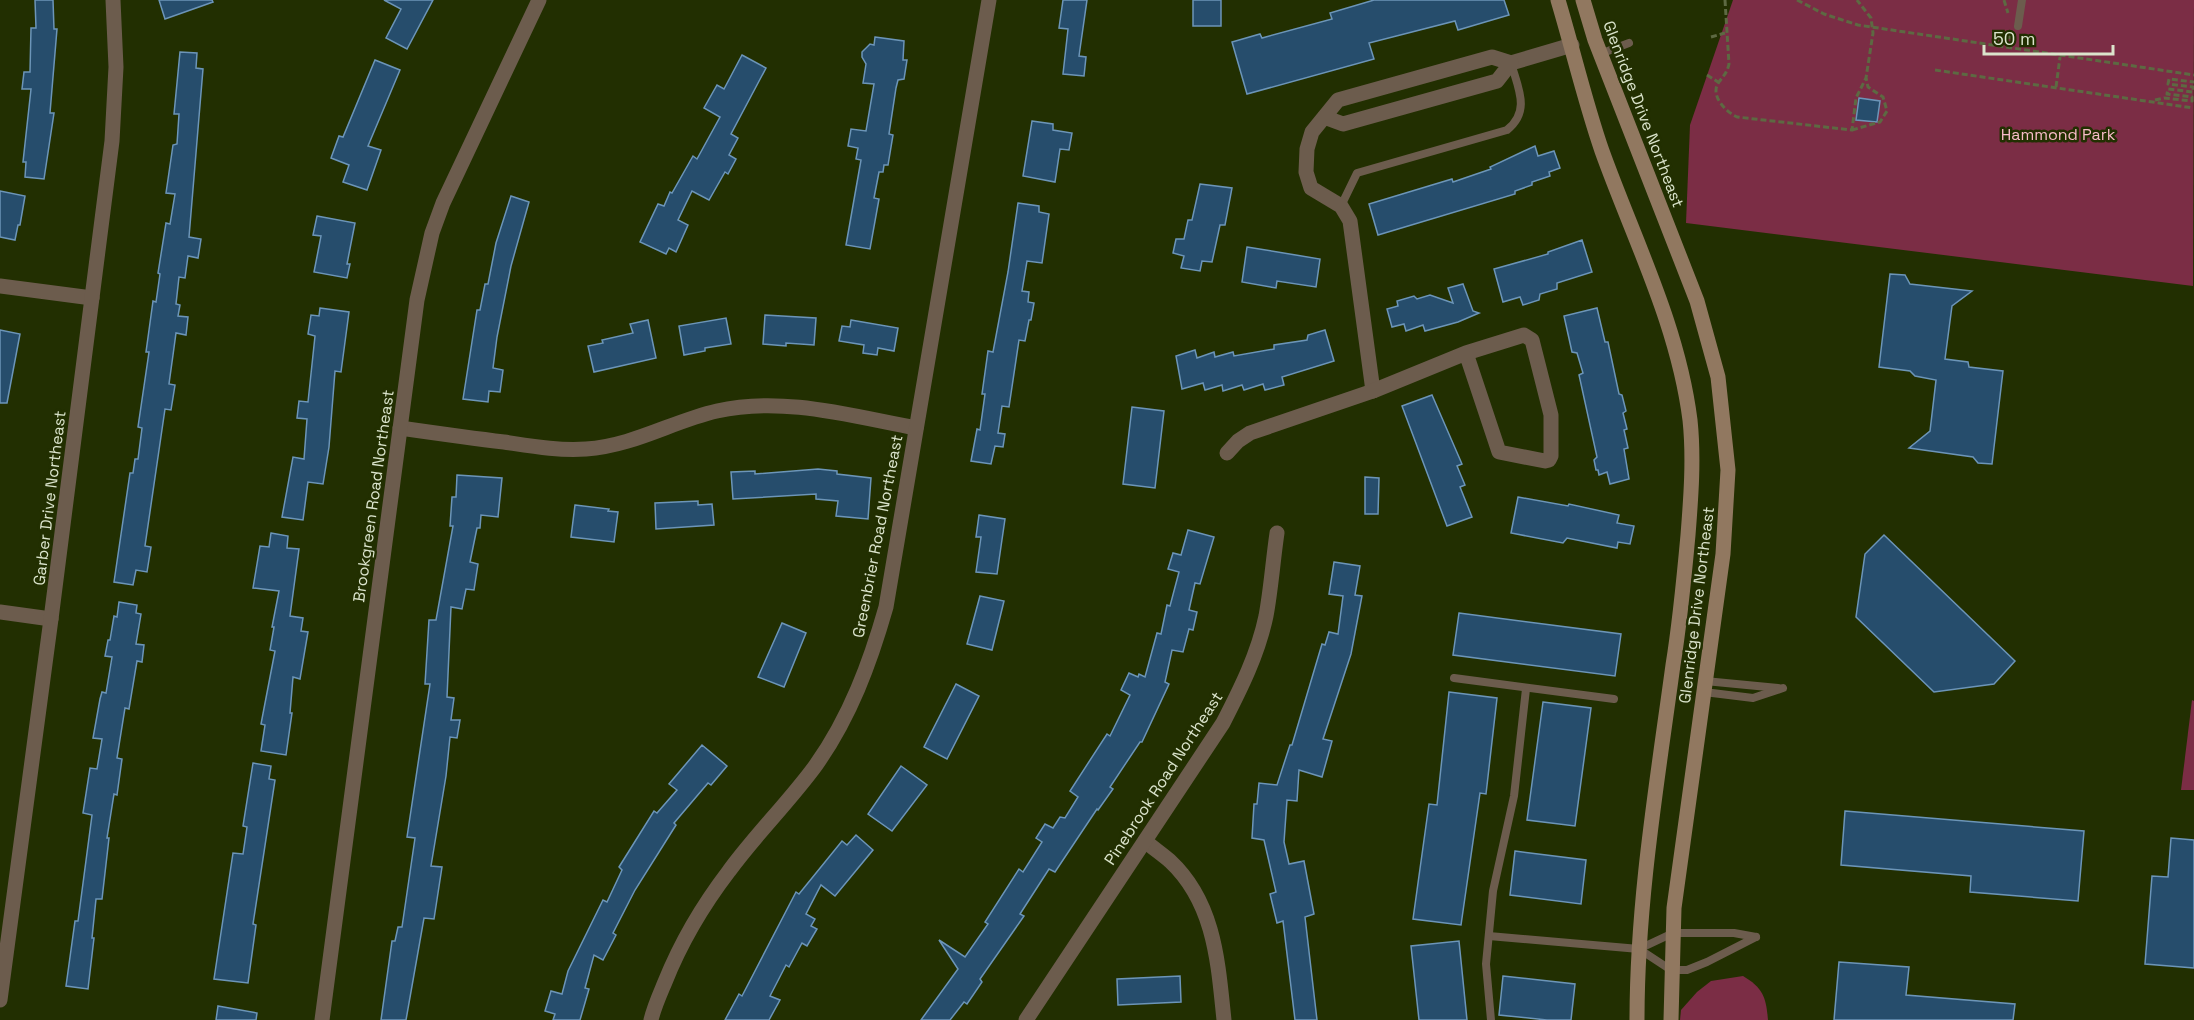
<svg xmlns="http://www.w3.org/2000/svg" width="2194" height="1020" font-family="'Space Grotesk',sans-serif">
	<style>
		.green { fill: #7b2d45 }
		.building { fill: #264d6c; stroke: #6c95b8; stroke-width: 1.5 }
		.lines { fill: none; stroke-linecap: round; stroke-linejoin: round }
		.path { stroke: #5d6942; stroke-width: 3; stroke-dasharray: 6 3; stroke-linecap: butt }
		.lane { stroke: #6c5c4d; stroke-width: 8 }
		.street { stroke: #6c5c4d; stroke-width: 15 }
		.secondary { stroke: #917860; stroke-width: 15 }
		.labels { text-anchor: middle; stroke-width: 5; stroke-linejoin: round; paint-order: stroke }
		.street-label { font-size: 16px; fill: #dbe4cc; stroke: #222f01 }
		.park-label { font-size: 16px; fill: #f8bcc9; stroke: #222f01 }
	</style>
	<rect width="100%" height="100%" fill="#222f01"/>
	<g class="green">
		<polygon points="1733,0 2194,0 2193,286 1686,223 1690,125"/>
		<polygon points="2192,700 2194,701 2194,790 2181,790"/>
		<path d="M1743,976c20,12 23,21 25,44h-88l1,-10 16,-18 14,-11z"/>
	</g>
	<g class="building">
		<polygon points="35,0 53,0 54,29 57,29 50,113 54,113 44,179 25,177 26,162 23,162 31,89 22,89 24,72 30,72 31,28 36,28"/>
		<polygon points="159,0 212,0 213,2 165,19"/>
		<polygon points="384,0 433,0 407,49 386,38 401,9"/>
		<polygon points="1063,0 1087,0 1079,56 1086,57 1084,76 1063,74 1068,29 1059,28"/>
		<rect x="1193" y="0" width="28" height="26"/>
		<polygon points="1374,0 1504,0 1509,15 1458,30 1455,21 1369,43 1374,59 1247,94 1232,42 1260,34 1262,38 1332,19 1330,13"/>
		<polygon points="875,37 904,41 903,60 907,60 904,79 898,80 896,88 889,134 893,135 888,165 884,165 883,172 879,172 874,198 879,199 870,249 846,245 861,160 856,159 858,148 848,146 851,129 866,131 874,84 863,83 866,64 862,57 862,52 870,44 874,45"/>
		<polygon points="180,52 197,53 196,68 203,69 189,237 201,239 198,258 188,256 185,278 179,277 176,304 180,305 178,316 188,317 186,335 176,333 173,355 169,384 175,385 171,410 165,409 145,546 151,547 147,572 136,570 133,585 114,582 130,473 133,473 135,459 138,459 142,428 138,427 149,352 146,352 153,301 156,302 160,274 158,273 166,223 170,224 175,194 166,193 173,145 177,144 179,114 174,114"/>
		<polygon points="742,55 766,68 731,134 738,138 729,155 736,159 728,174 725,172 709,200 692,191 678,220 688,225 676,252 669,248 666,254 640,242 658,204 664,206 670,192 672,193 693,156 697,159 720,117 704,108 717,85 724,89"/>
		<polygon points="375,60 400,70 368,146 381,150 367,190 343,182 349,165 331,158 339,136 343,137"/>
		<polygon points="1859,98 1880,101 1877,122 1856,120"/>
		<polygon points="1032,121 1053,124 1053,130 1072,133 1069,150 1060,149 1055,182 1023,176"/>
		<polygon points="1535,146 1538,156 1554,151 1560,168 1549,172 1550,176 1532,182 1532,185 1515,191 1515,194 1378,235 1369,204 1452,179 1453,182 1491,169 1490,167"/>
		<polygon points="1200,184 1232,188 1225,225 1220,225 1212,262 1202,261 1200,271 1181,268 1184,256 1173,253 1176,239 1184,239 1188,220 1192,220"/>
		<polygon points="0,191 25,196 20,225 18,225 15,240 0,237"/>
		<polygon points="511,196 529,202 511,266 497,337 493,368 503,370 500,392 489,391 488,402 463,399 477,310 480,310 485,284 488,284 496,243"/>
		<polygon points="1018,203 1039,206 1039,212 1049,214 1042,263 1027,261 1022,291 1029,292 1028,302 1034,303 1031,320 1029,320 1025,341 1019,340 1009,407 1002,406 998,433 1005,434 1003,447 995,446 991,464 971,461 977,429 980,430 985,394 982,394 988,351 993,352 1008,272"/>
		<polygon points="317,216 355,223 347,264 350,264 347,278 314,272 321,236 313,235"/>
		<polygon points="1582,240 1592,272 1557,283 1557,289 1540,294 1539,300 1523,305 1520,297 1503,302 1494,269 1548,254 1548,252"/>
		<polygon points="1247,247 1320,259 1316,287 1277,281 1276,288 1242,282"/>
		<polygon points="1890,274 1905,275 1910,284 1972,291 1952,306 1945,359 1968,362 1969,367 2003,371 1992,464 1978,463 1973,457 1909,448 1930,431 1936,380 1915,376 1910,371 1879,367"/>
		<polygon points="1463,284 1473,311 1479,313 1458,322 1425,331 1423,325 1406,331 1404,324 1392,327 1387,309 1398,306 1397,301 1414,296 1417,299 1430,295 1453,303 1448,288"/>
		<polygon points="320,308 349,312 341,372 335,371 329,447 323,484 308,482 303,520 282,517 293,457 304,459 307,419 297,418 299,401 308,402 315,336 308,334 311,315 319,316"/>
		<polygon points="1597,308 1605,342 1608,342 1619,394 1622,395 1626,411 1623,413 1627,429 1624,430 1628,448 1624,449 1629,479 1610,484 1607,472 1599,475 1598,470 1596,470 1594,460 1597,457 1579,375 1583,373 1577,353 1572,352 1564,316"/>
		<polygon points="765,315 816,318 814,345 786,343 786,346 763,344"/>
		<polygon points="726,318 731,344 705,348 705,351 684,355 679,326"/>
		<polygon points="648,320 656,358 594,372 588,346 603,343 602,340 633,333 630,324"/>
		<polygon points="851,320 898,328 894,351 878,348 877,355 863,353 864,345 839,341 842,326 850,327"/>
		<polygon points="0,330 20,334 7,403 0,403"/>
		<polygon points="1325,330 1334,361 1282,377 1284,385 1265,390 1263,384 1244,390 1242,385 1223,391 1222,385 1205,390 1203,383 1182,389 1176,356 1195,350 1197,358 1214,352 1215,357 1233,352 1234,356 1274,349 1274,345 1307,340 1308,335"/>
		<polygon points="1432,395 1462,464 1457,466 1465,485 1460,487 1472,517 1447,526 1402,406"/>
		<polygon points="1132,407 1164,411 1155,488 1123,484"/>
		<polygon points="818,469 837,471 837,474 871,478 868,519 836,516 838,501 816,499 816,494 733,499 731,472 755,471 755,474"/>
		<polygon points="457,475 502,478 498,517 481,515 480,528 477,528 470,562 478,564 474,590 466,589 462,609 451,607 447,697 454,698 451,720 460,720 457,738 450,737 446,776 431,866 442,867 434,919 424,918 406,1020 381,1020 392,941 395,941 398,927 402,927 415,838 407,837 430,684 425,684 429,620 436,620 453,526 450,526 452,497 456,497"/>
		<polygon points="1365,477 1379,478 1378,514 1365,514"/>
		<polygon points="1518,497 1568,506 1569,504 1619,515 1617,523 1634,526 1630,544 1618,542 1617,548 1567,538 1563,543 1511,533"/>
		<polygon points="698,501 698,505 712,504 714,525 656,529 655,503"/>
		<polygon points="575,505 609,509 608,511 618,512 614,542 571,537"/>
		<polygon points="979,515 1005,519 997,574 976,572 981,537 976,537"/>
		<polygon points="1188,530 1214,537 1200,584 1195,583 1189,610 1197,612 1193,630 1189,629 1183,652 1172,650 1165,682 1169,684 1142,742 1140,742 1110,787 1113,789 1098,810 1097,809 1055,872 1049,869 1020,914 1024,916 980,979 982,982 967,1004 964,1002 950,1020 921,1020 958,969 939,940 965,957 988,924 985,922 1019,869 1023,872 1042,842 1036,838 1045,824 1053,828 1060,817 1065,818 1078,797 1070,791 1107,734 1110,736 1130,695 1121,690 1129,673 1138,677 1139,674 1145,677 1157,633 1161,634 1167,605 1170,606 1179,572 1168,569 1173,553 1181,555"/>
		<polygon points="271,533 288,536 287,548 299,549 290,616 303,618 301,631 308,632 300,679 293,677 290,713 292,713 286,755 261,751 265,725 261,724 275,651 270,650 274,627 272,627 279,591 253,588 260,546 269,547"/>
		<polygon points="1884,535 2015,661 1994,684 1934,692 1856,617 1865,554"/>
		<polygon points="1334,562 1360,566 1355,595 1362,596 1351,654 1323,739 1332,741 1322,777 1299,770 1297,801 1287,800 1284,842 1289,864 1304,861 1314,914 1305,917 1317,1020 1295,1020 1283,921 1277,923 1270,894 1276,892 1264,840 1252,838 1254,804 1257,804 1259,783 1277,785 1290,745 1292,745 1322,644 1325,645 1329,632 1338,634 1343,596 1329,594"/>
		<polygon points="980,596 1004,601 992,650 967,644"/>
		<polygon points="119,602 137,605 136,613 141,614 136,644 144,645 142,662 137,661 129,709 125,708 117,758 122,759 117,795 114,794 107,838 109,838 102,899 96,899 92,938 94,938 88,989 66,986 75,921 78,921 92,815 83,813 90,768 97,769 102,739 93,738 100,699 102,692 106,693 112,657 105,656 108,640 110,640 114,616 117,617"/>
		<polygon points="1459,613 1621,634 1615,676 1453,655"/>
		<polygon points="782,623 806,633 784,687 758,677"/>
		<polygon points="956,684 979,696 947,759 924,747"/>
		<polygon points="1449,692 1497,698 1486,794 1480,793 1461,925 1413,919 1429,804 1437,805"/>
		<polygon points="1543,702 1591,708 1575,826 1527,820"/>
		<polygon points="702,745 727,766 711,785 708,783 674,823 676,825 635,890 613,933 616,935 603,960 594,955 585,988 589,989 580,1020 553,1020 555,1014 545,1011 551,991 562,994 568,971 603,900 607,902 622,870 619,867 654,811 657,813 677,790 669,784"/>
		<polygon points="253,763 271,766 269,779 275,780 253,924 256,925 248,983 214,979 233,853 243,854 247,827 243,826"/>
		<polygon points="901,766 927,785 892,831 868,814"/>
		<polygon points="1845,811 2084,831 2078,901 1970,892 1971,876 1841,865"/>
		<polygon points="856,835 873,850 835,896 821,885 806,914 815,919 811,926 817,929 807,946 802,943 789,967 786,965 770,996 780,1000 769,1020 725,1020 739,994 742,996 796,892 799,894 842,841 847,845"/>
		<polygon points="2171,838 2194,840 2194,968 2145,964 2152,876 2168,877"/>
		<polygon points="1515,851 1586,860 1581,904 1510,895"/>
		<polygon points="1459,941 1467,1020 1419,1020 1411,946"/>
		<polygon points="1839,962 1909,967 1906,995 2015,1004 2013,1020 1834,1020"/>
		<polygon points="1180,976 1181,1002 1118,1005 1117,979"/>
		<polygon points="1503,976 1575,984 1571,1020 1547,1020 1499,1015"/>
		<polygon points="218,1006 257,1013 256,1020 216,1020"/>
	</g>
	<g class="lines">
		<g class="path">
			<path d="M1725,0l4,64c-2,9 -5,11 -10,18 -10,13 7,30 18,35l115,13 4,-32 10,-20 7,-45 -2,-15 -14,-18"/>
			<polyline points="1797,0 1824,14 1858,25 2194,75"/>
			<polyline points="2004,0 2008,13"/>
			<polyline points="1711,37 1725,33"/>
			<polyline points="2008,48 2010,34"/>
			<polyline points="1935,70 2193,108"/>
			<polyline points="1707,75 1718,82"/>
			<polyline points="2056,87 2060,57"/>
			<polyline points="2155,100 2164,98 2192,101 2192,97 2167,94 2168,89 2193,92 2193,87 2168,84 2169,79 2194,82"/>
			<polyline points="1852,130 1880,122 1887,111 1883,97 1868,87 1866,78"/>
		</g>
		<g class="lane">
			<polyline points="2018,26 2022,0"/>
			<polyline points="1600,54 1629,43"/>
			<path d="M1341,206l16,-33 150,-43c24,-19 11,-42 4,-67"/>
			<polyline points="1454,678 1614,699"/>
			<polyline points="1705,681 1778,688"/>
			<polyline points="1704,692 1753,698 1783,688"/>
			<polyline points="1489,936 1639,949 1671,970 1687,970 1707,962 1756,937"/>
			<polyline points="1639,949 1673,933 1734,933 1756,937"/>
			<polyline points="1491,1020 1486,964 1493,891 1514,796 1526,689"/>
		</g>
		<g class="street">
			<polyline points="1511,63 1572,45"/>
			<polyline points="1324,117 1343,124 1497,81 1511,63 1492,57 1338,100 1312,132 1307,149 1306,172 1311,188 1341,206 1350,221 1373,391"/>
			<polyline points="0,286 92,298"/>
			<path d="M400,428c35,5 70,10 104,14 27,4 55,9 82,7 47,-3 87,-28 131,-38 66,-15 134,5 199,17"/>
			<polyline points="1227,453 1238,441 1250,433 1373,391 1466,353 1524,335 1532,340 1551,415 1551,456 1549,460 1545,461 1499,452 1466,353"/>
			<polyline points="0,612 51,619"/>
			<path d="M1145,841c8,7 17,13 25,20 45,42 48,102 54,159"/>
			<polyline points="0,1000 51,619 112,141 116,67 113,0"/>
			<polyline points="322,1020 417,300 432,233 443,203 539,0"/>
			<path d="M651,1020c3,-13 9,-26 14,-38 16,-40 38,-77 64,-111 27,-37 60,-69 87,-106 34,-48 54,-102 70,-158l103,-607"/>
			<path d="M1026,1020l197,-297c18,-35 35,-69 43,-107 5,-27 7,-56 11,-83"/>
		</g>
		<g class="secondary">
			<path d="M1558,0c15,50 27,102 44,151 32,89 76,174 88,269 4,38 1,77 -2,115 -4,44 -8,87 -15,130 -16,118 -36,236 -36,355"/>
			<polyline points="1583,0 1595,40 1697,301 1718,377 1728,470 1723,554 1674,908 1671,1020"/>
		</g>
	</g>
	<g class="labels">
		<g class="street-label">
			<text transform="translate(1644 114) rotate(69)" y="6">Glenridge Drive Northeast</text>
			<text transform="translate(373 496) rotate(-82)" y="6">Brookgreen Road Northeast</text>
			<text transform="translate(49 498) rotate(-83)" y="6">Garber Drive Northeast</text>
			<text transform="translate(877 536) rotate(-79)" y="6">Greenbrier Road Northeast</text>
			<text transform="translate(1696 605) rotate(-83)" y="6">Glenridge Drive Northeast</text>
			<text transform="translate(1163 778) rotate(-57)" y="6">Pinebrook Road Northeast</text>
		</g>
		<g class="park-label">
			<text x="2058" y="140">Hammond Park</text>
		</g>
	</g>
	<path d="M1984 45v9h129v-9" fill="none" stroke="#dbe4cc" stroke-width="3"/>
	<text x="1993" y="45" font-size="18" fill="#dbe4cc" stroke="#222f01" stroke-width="4.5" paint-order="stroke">50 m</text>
</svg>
